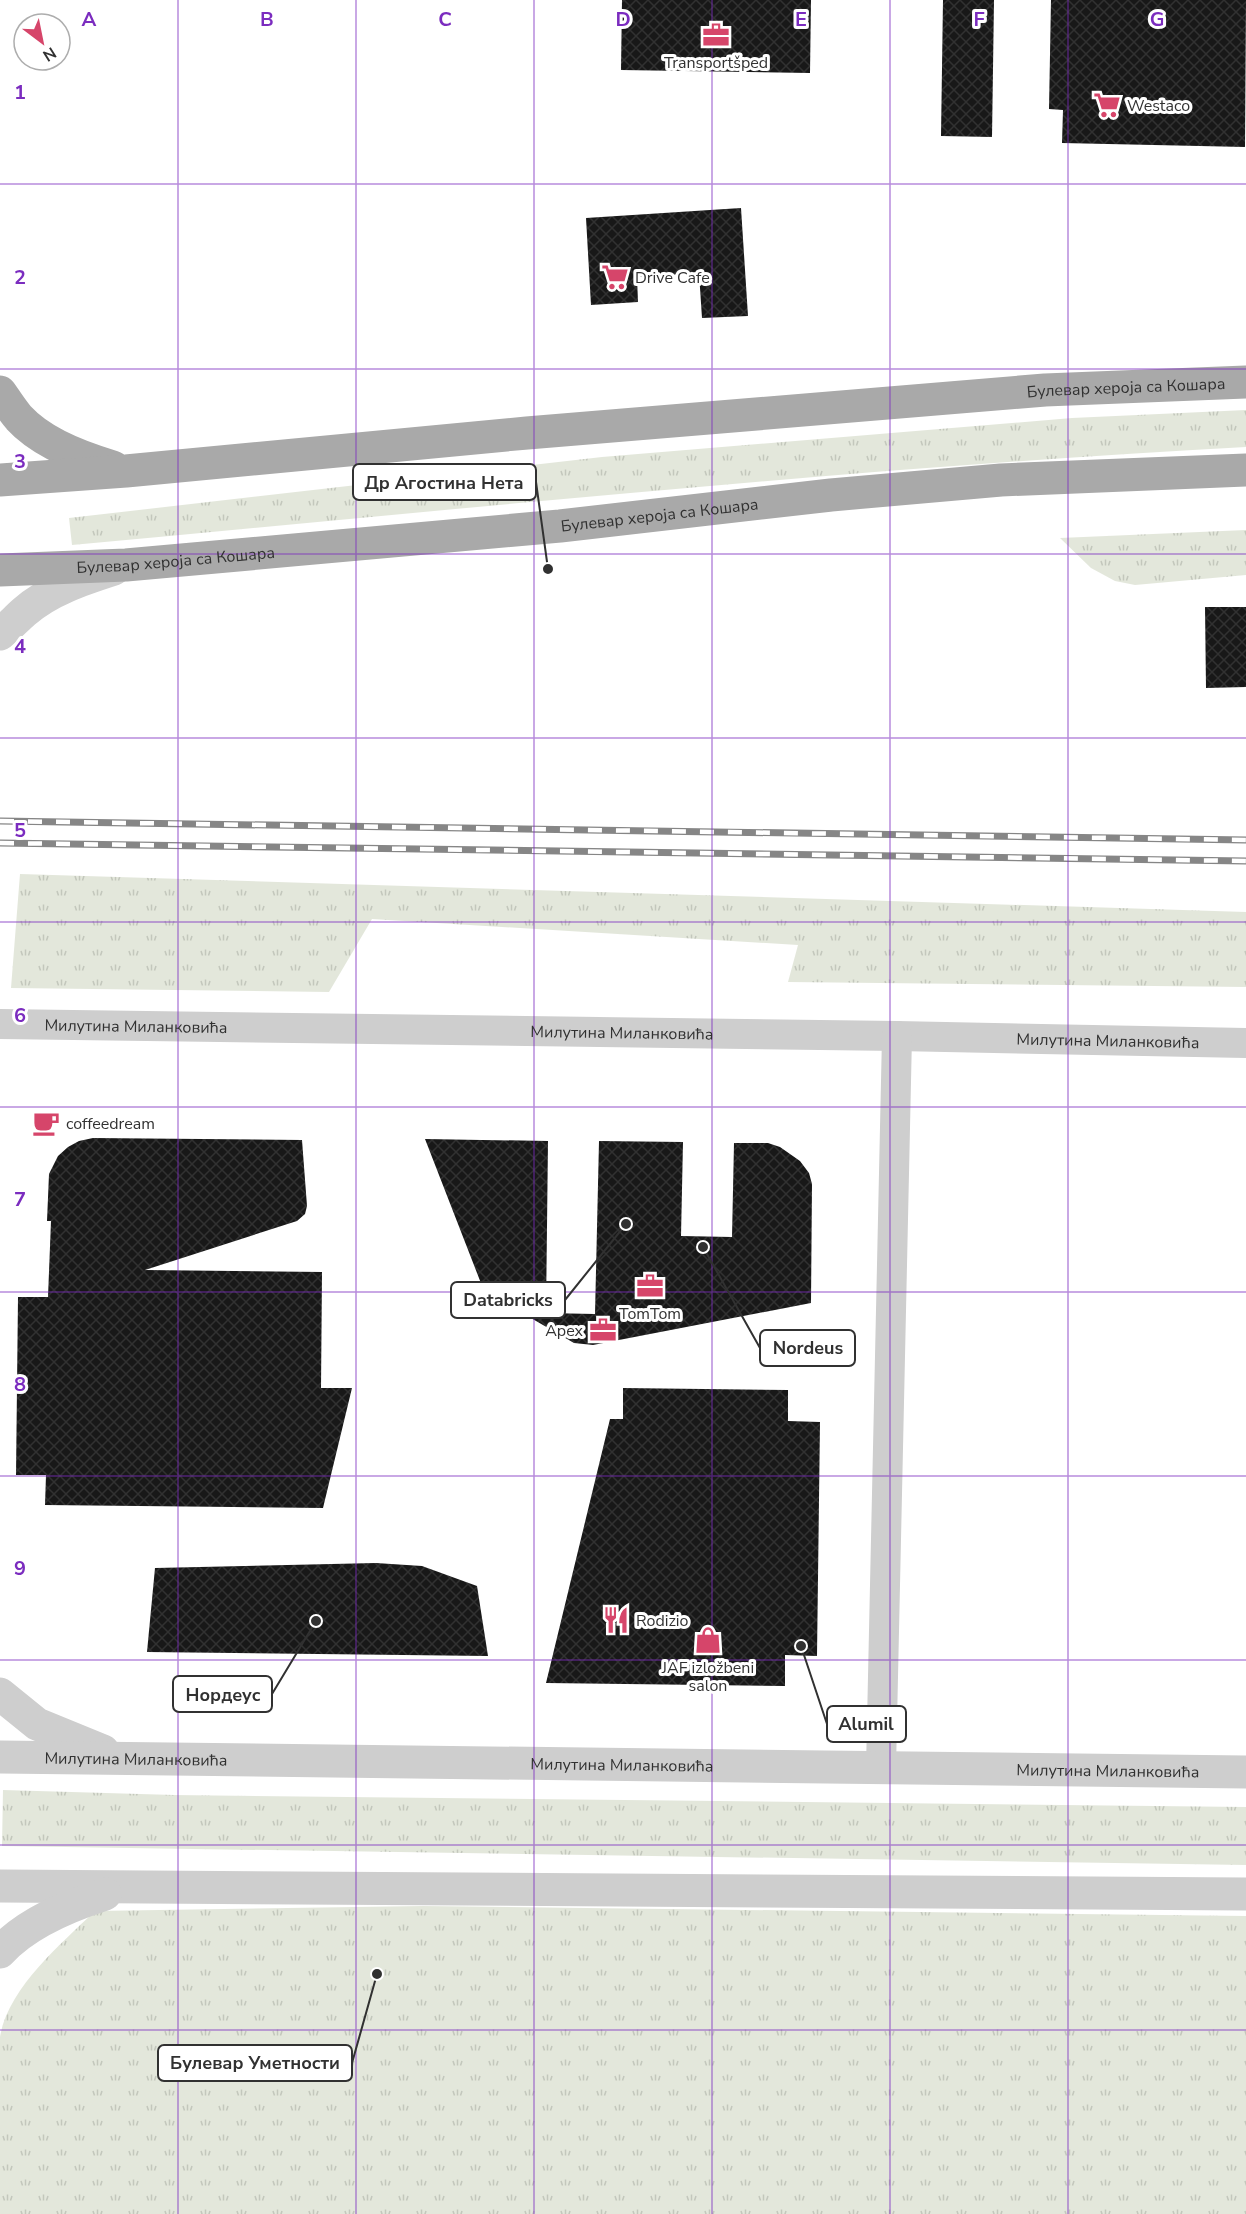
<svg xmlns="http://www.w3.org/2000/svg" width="1246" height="2214" font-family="'Nunito Sans',sans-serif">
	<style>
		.grass { fill: url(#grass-tufts) }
		.building { fill: url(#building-cross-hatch) }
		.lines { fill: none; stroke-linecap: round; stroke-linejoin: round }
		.minor { stroke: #cecece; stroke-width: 30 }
		.tertiary { stroke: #cecece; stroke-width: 33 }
		.primary { stroke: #a9a9a9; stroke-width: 33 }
		.rail-casing { stroke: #868686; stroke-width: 7 }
		.rail { stroke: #fff; stroke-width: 4.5; stroke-dasharray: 14; stroke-linecap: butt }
		.grid { fill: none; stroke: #7b2cbf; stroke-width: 1.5; stroke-opacity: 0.55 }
		.labels { text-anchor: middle; stroke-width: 6; stroke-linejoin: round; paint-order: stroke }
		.poi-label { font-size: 16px; fill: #313131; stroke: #fff; text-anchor: start }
		.street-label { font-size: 16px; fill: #313131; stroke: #fff }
		.grid-label { font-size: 20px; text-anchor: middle; font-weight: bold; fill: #7b2cbf; stroke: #fff; stroke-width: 6; stroke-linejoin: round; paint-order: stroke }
		.leader { fill: none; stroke: #313131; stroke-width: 2 }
		.callout-dot { fill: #313131; stroke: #fff; stroke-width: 2 }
		.callout { fill: #fff; stroke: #313131; stroke-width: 2 }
		.callout-label { font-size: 18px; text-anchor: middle; font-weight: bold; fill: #313131 }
	</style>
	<defs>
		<pattern id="grass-tufts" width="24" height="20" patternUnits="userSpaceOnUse" patternTransform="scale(1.5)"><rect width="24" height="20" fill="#e3e7db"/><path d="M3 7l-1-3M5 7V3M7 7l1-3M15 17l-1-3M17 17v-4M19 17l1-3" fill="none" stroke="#c3c7bc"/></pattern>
		<pattern id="building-cross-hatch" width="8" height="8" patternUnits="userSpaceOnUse" patternTransform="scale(1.5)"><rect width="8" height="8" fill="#181818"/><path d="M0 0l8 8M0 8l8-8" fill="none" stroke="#313131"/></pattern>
	</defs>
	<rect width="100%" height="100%" fill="#fff"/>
	<g class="grass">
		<path d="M1246,410v37c-392,21 -783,62 -1174,98l-3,-27 533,-61 470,-39z"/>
		<polygon points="1246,530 1246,575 1135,585 1115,581 1091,568 1060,538"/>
		<polygon points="20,874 1246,912 1246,987 788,982 798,945 372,919 329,992 11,988"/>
		<polygon points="3,1790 174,1795 1246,1807 1246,1865 2,1846"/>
		<path d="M423,1906l823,10v298h-1246v-177c8,-49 61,-93 95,-126z"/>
	</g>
	<g class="building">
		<polygon points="622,0 811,0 810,73 621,70"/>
		<polygon points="943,0 994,0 992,137 941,136"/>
		<polygon points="1051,0 1246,0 1245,147 1062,143 1063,110 1049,109"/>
		<polygon points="741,208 748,316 702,318 699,273 637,277 638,302 591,305 586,218"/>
		<polygon points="1205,607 1246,607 1246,687 1206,688"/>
		<polygon points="93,1138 302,1140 307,1206 305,1214 297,1221 145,1270 322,1272 321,1388 352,1388 323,1508 45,1505 46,1475 16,1475 18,1297 48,1297 51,1221 47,1221 49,1174 58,1156 68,1147 79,1141"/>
		<polygon points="425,1139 548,1141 546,1313 595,1314 599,1141 683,1142 681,1236 732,1237 734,1143 768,1143 780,1147 800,1161 809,1173 812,1184 811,1303 593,1345 574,1343 484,1291"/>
		<polygon points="623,1388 788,1390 788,1421 820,1422 817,1656 785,1655 785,1686 546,1683 610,1419 623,1419"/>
		<polygon points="376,1563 422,1566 477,1586 488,1656 147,1652 155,1568"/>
	</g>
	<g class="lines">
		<g class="minor">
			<path id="s1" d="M0,1024l897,12 349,7"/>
			<polyline points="881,1768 897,1036"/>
		</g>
		<g class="tertiary">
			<path d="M0,634c9,-7 16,-15 24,-22 25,-22 59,-33 90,-43"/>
			<polyline points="0,1694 37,1724 103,1751"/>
			<path id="s2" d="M0,1757l1246,15"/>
			<polyline points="0,1886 1246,1894"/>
			<path d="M0,1952c26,-29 68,-46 105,-58"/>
		</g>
		<g class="primary">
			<path d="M0,392c6,8 12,18 19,26 22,24 63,40 94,49"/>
			<path id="s3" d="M0,480l126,-9 401,-38 518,-43 201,-8"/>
			<path id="s4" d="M0,570l126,-5 434,-39 271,-31 170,-15 245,-10"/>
		</g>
		<defs>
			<g id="rail">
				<polyline points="0,821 1246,840"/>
				<polyline points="0,843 1246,861"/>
			</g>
		</defs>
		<use href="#rail" class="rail-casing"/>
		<use href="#rail" class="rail"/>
	</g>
	<path class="grid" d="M178,0v2214M356,0v2214M534,0v2214M712,0v2214M890,0v2214M1068,0v2214M0,184h1246M0,369h1246M0,554h1246M0,738h1246M0,922h1246M0,1107h1246M0,1292h1246M0,1476h1246M0,1660h1246M0,1845h1246M0,2030h1246"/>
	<defs>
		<symbol id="office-bare" viewBox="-9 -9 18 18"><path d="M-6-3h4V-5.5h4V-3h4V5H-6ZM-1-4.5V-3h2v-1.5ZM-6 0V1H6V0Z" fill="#d6456a" stroke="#fff" stroke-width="2.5" paint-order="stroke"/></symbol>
		<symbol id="supermarket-bare" viewBox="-9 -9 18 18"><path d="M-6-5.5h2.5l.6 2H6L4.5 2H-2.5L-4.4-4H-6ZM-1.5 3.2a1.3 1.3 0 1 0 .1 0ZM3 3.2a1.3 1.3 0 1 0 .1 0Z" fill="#d6456a" stroke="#fff" stroke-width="2.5" paint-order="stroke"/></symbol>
		<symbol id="cafe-bare" viewBox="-9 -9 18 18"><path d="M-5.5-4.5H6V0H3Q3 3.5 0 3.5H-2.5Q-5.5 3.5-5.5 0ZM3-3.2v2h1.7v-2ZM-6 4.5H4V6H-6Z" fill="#d6456a" stroke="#fff" stroke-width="2.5" paint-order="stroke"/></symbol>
		<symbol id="restaurant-bare" viewBox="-9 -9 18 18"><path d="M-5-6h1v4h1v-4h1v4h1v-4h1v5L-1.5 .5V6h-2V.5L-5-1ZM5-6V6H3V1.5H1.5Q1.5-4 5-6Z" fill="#d6456a" stroke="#fff" stroke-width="2.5" paint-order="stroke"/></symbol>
		<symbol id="shop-bare" viewBox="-9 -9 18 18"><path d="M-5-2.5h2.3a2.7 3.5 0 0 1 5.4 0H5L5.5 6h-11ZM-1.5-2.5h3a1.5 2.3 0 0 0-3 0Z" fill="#d6456a" stroke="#fff" stroke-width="2.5" paint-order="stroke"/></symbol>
	</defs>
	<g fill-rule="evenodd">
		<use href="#office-bare" x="697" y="16" width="38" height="38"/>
		<use href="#supermarket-bare" x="1088" y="86" width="38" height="38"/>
		<use href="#supermarket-bare" x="596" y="258" width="38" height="38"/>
		<use href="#cafe-bare" x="27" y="1104" width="38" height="38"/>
		<use href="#office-bare" x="631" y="1267" width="38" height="38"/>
		<use href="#office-bare" x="584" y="1311" width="38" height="38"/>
		<use href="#restaurant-bare" x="597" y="1601" width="38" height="38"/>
		<use href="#shop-bare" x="689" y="1621" width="38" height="38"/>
	</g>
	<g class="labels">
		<g class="poi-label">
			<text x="716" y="68" text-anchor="middle">Transportšped</text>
			<text x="1127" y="111">Westaco</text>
			<text x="635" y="283">Drive Cafe</text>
			<text x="66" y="1129">coffeedream</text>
			<text x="650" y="1319" text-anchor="middle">TomTom</text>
			<text x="583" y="1336" text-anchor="end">Apex</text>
			<text x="636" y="1626">Rodizio</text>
			<text x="708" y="1673" text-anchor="middle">JAF izložbeni<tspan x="708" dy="18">salon</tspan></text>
		</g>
		<g class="street-label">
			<text dy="6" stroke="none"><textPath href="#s3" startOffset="1130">Булевар хероја са Кошара</textPath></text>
			<text dy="6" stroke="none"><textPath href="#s4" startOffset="662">Булевар хероја са Кошара</textPath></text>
			<text dy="6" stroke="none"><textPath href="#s4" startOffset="176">Булевар хероја са Кошара</textPath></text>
			<text dy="6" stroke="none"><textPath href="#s1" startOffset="136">Милутина Миланковића</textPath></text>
			<text dy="6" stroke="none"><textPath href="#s1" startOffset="622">Милутина Миланковића</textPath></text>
			<text dy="6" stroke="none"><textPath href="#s1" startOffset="1108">Милутина Миланковића</textPath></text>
			<text dy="6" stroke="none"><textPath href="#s2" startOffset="136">Милутина Миланковића</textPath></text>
			<text dy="6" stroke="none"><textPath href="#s2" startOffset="622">Милутина Миланковића</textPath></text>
			<text dy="6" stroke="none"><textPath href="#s2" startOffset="1108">Милутина Миланковића</textPath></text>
		</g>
	</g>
	<g class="grid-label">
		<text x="89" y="26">A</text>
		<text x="267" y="26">B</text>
		<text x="445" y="26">C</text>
		<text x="623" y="26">D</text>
		<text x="801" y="26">E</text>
		<text x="979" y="26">F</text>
		<text x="1157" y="26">G</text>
		<text x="20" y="99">1</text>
		<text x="20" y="284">2</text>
		<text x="20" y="468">3</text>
		<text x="20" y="653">4</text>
		<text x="20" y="837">5</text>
		<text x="20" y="1022">6</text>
		<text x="20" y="1206">7</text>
		<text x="20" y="1391">8</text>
		<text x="20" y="1575">9</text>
	</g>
	<path class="leader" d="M548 569L536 482M626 1224L565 1300M703 1247L760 1348M316 1621L272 1694M801 1646L827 1724M377 1974L352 2063"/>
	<g class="callout-dot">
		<circle cx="548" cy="569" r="6"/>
		<circle cx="626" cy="1224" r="6"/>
		<circle cx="703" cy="1247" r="6"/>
		<circle cx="316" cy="1621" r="6"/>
		<circle cx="801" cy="1646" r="6"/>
		<circle cx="377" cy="1974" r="6"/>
	</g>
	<g class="callout">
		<rect x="353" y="464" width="183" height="36" rx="6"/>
		<rect x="451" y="1282" width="114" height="36" rx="6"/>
		<rect x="760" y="1330" width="95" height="36" rx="6"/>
		<rect x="173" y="1676" width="99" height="36" rx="6"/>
		<rect x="827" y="1706" width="79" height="36" rx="6"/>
		<rect x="158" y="2045" width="194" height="36" rx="6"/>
	</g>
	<g class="callout-label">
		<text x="444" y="489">Др Агостина Нета</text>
		<text x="508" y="1306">Databricks</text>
		<text x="808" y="1354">Nordeus</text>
		<text x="223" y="1701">Нордеус</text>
		<text x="866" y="1730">Alumil</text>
		<text x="255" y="2069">Булевар Уметности</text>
	</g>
	<g transform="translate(42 42) rotate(148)"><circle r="28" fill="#ffffff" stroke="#adadad" stroke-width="1.5"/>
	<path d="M0-4.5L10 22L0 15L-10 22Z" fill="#d6456a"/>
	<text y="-9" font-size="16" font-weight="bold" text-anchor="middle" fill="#313131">N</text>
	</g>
</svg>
